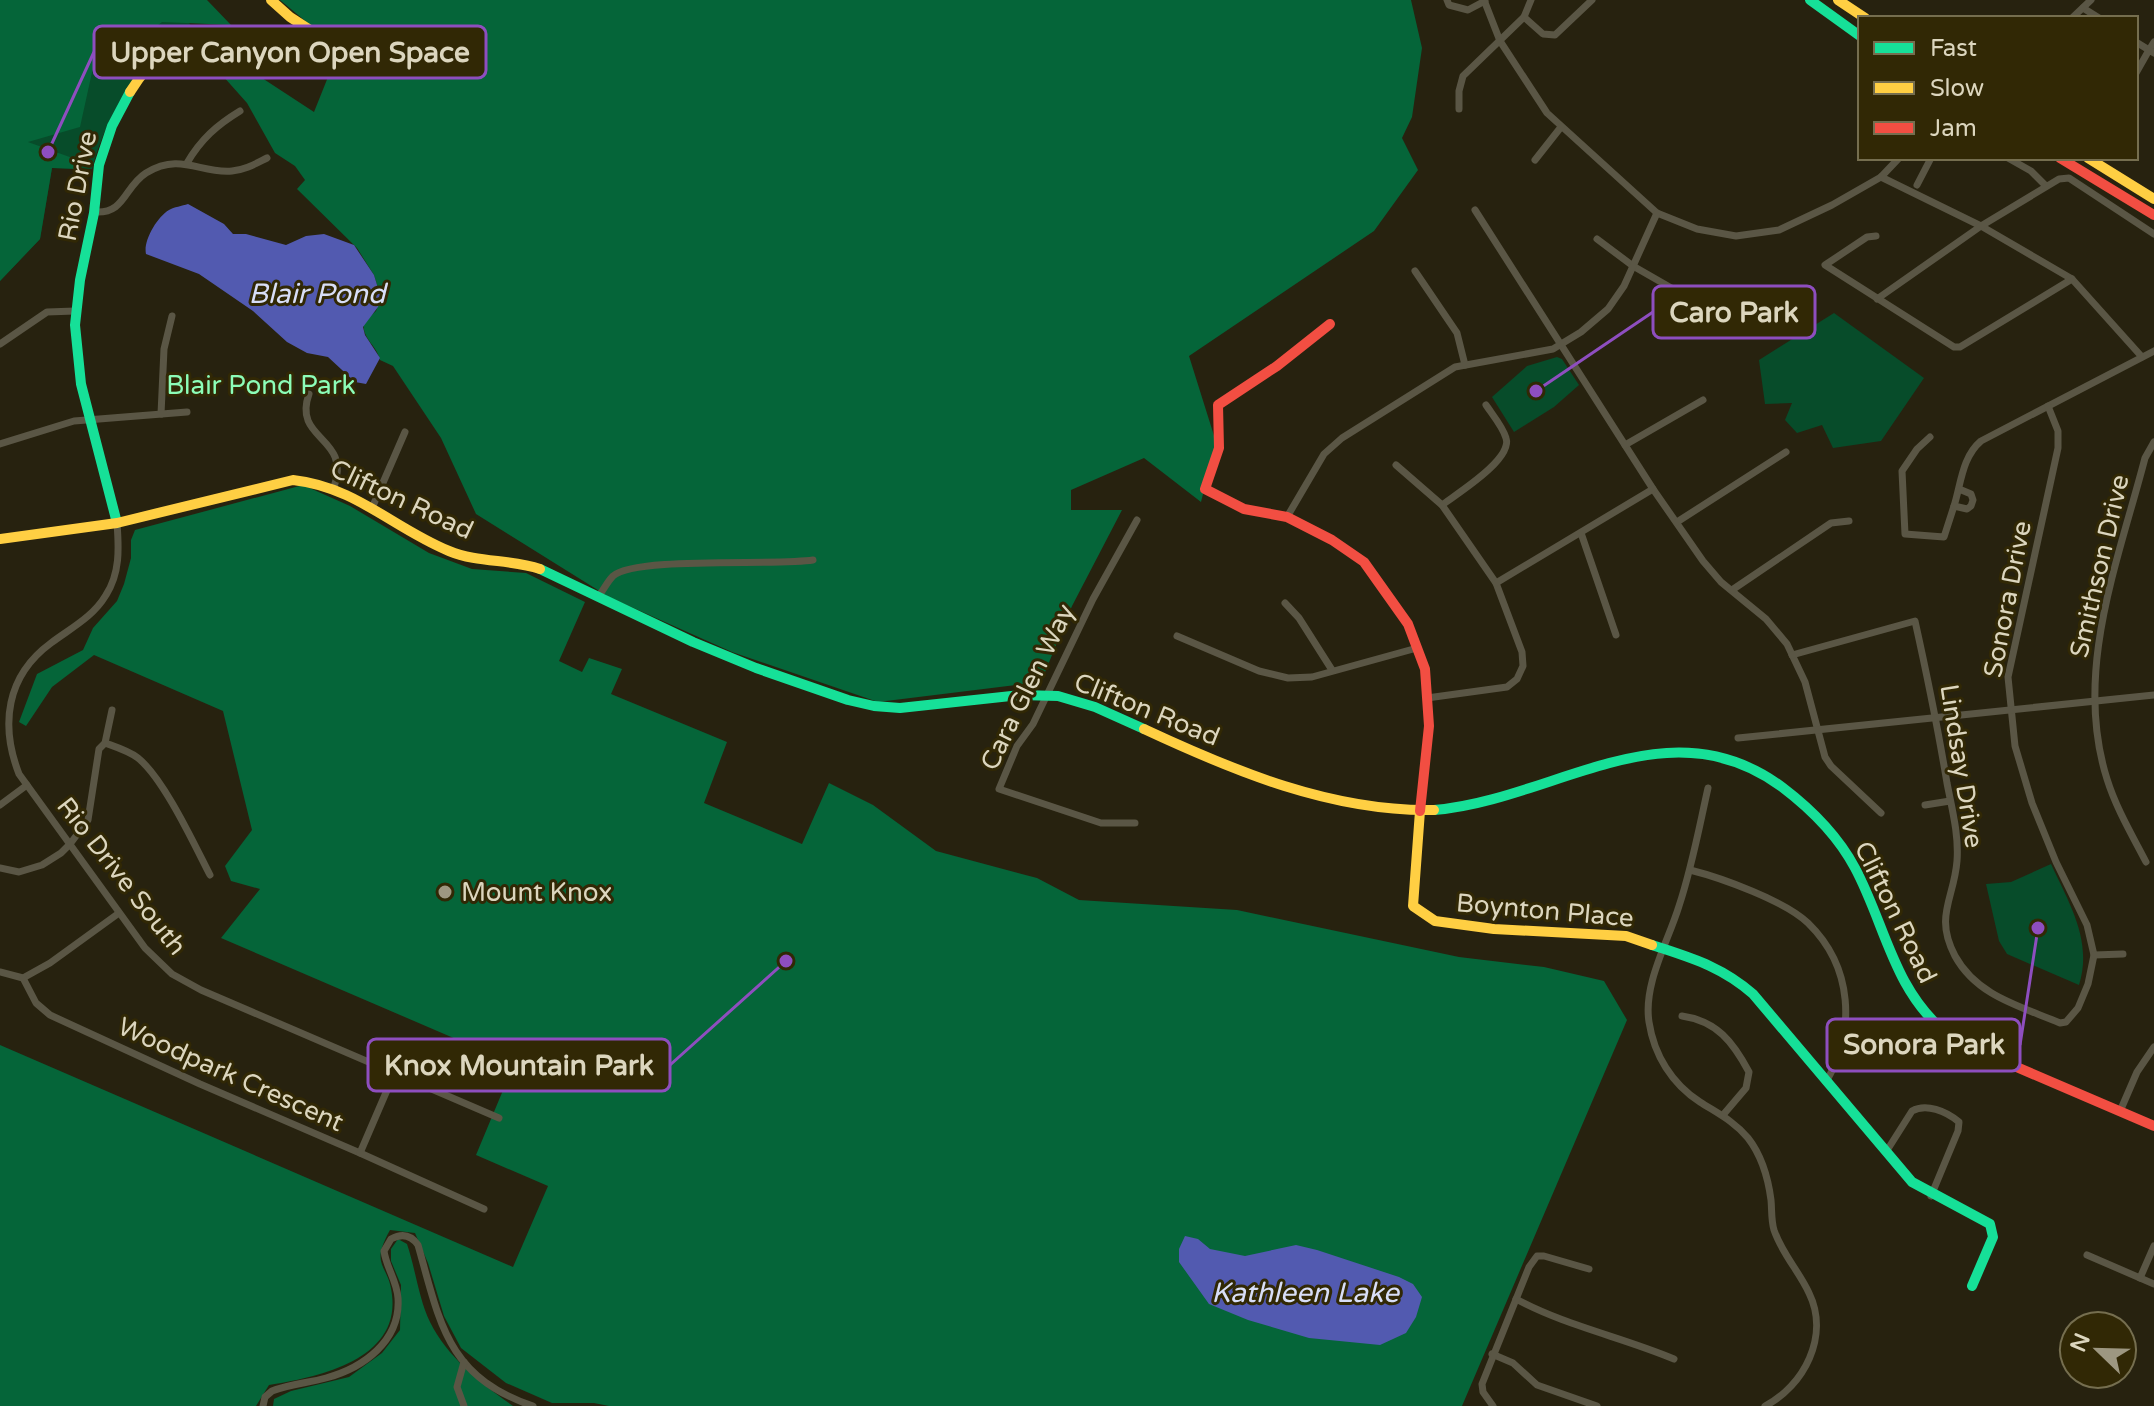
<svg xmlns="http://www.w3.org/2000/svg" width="2154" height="1406" font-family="'Varela Round',sans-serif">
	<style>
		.green { fill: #074c2a }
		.forest { fill: #056539 }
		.water { fill: #525ab0 }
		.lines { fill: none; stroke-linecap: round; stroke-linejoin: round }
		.street { stroke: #5a5645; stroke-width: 7 }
		.fast { stroke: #16e098; stroke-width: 10 }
		.slow { stroke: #ffcf43; stroke-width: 10 }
		.jam { stroke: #f24e42; stroke-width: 10 }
		.poi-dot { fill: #9d9781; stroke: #312805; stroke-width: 3 }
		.labels { text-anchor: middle; stroke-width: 6; stroke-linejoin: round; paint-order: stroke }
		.street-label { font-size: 26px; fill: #dcd6be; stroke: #312805 }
		.park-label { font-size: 26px; fill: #8cfdb8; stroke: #312805 }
		.poi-label { font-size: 26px; fill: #dcd6be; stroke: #312805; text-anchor: start }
		.water-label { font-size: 28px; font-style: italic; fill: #d8def7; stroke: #312805 }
		.leader { fill: none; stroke: #8e4ebf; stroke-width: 3 }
		.callout-dot { fill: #8e4ebf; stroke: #312805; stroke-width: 3 }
		.callout { fill: #312805; stroke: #8e4ebf; stroke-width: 3 }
		.callout-label { font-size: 28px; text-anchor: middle; font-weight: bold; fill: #dcd6be }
	</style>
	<rect width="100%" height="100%" fill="#27220f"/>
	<g class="green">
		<path d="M0,0h171l22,28c-14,4 -19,11 -29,21 -38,37 -58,69 -72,120l-40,-1 -12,71 -40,42z"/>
		<polygon points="1834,313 1924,378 1881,441 1833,448 1822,425 1797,433 1785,420 1792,403 1765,404 1759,360"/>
		<polygon points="1557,357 1562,359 1579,385 1554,407 1514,432 1492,397 1527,366"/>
		<path d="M2051,864c18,39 42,77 28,121l-72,-31 -8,-13 -13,-57 25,-2z"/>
	</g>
	<g class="forest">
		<polygon points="0,0 207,0 231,25 162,22 139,40 100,36 80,127 28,142 78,160 77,169 52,168 40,239 0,281"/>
		<path d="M280,0h1131l11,48 -10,69 -10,21 16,32 -44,61 -185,125 27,86 -15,60 -57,-44 -73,32v20h51l-50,96 -31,76 -163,20 -146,-50 -123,-55 -133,-83 -35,-76 -48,-72 -13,-6c-3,-15 -19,-22 -16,-38l12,-11 5,-13 -7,-23 -17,-27 -60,-59 8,-9 -10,-14 -20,-13 -28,-50 -33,-37 5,-16 95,62 16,-40 30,-3 -22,-26 -29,-19z"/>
		<path d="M303,485l47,21 79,47 43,16 54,4 59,29 -26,59 23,11 7,-14 33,11 -11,25 116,48 -23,61 98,41 27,-61 44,22 63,46 101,27 42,22 158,10 222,47 85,10 60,14 23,39 -165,386h-853l-15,-3h-42l-46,-20 -45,-35 -17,-32 -16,-53 -13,-30 -25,-3c-21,38 -1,33 2,65 8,65 -74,82 -123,90l-13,21h-256v-361l513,222 35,-81 -72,-31 38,-91 -293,-126 39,-49 -29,-8 -6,-15 27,-36 -29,-119 -129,-56 -42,32 -26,39 -7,-4 18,-48 46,-24 10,-22 24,-27 7,-17 7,-26v-18l4,-10z"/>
		<path d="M398,1239l9,5c8,23 12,56 23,78 17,35 52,62 83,84h-240l1,-7 17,-8 58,-14 33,-24 18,-23 1,-45 -10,-24v-12z"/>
	</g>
	<g class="water">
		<path d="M188,204l36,20 9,10h13l40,11 20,-9 18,-2 30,11 20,30 7,23 -3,9 -15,20 2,8 15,23 -14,26 -11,-2 -27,-25 -21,-4 -20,-11 -34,-31 -54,-37 -53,-20c-3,-13 11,-37 23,-44 5,-3 13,-4 19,-6z"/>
		<polygon points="1185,1236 1198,1239 1210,1249 1245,1256 1296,1245 1317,1250 1399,1277 1413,1284 1422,1297 1416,1317 1406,1333 1380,1345 1309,1338 1248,1320 1209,1304 1179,1262 1179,1249"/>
	</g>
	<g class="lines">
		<g class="street">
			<polyline points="1447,0 1449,5 1468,10 1485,1"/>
			<polyline points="1484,0 1500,41 1547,113 1657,213 1697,229 1736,236 1779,230 1832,205 1881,177 1899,158"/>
			<polyline points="2083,8 2099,18"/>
			<polyline points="1524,17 1543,34 1555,35 1592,0"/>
			<polyline points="2072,18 2091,0"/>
			<polyline points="2136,42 2149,50 2154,42"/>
			<polyline points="2136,73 2149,50 2154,53"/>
			<polyline points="1459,109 1459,91 1463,76 1524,17 1531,0"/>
			<polyline points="2008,158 2031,171 2046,186"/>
			<polyline points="1535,160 1561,127"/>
			<path d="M187,163c14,-24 30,-38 53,-52"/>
			<polyline points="1881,177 1981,226 2072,279 2142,357"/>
			<polyline points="1917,185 1931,158"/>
			<polyline points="1475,210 1653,489 1703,561 1721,582 1766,619 1787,644 1805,682 1825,757 1831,766 1881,813"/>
			<path d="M95,212c30,2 29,-25 51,-39 35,-21 54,1 86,-2 13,-1 23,-7 35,-13"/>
			<polyline points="1876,236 1867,237 1825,265 1954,347 1960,347 2072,279"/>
			<polyline points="1597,239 1633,266 1680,293"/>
			<polyline points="1415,271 1457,333 1465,365"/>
			<polyline points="1877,299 1981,226 2059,179 2069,178 2154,234"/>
			<polyline points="0,344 47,312 75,311"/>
			<path d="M309,394c-17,47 43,42 25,93"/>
			<polyline points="161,414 164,349 172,316"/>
			<polyline points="1930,437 1917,449 1902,471 1905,534 1944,537 1954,506"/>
			<polyline points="0,444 74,421 187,412"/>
			<polyline points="1625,445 1703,400"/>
			<polyline points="1396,465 1442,505 1496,583 1522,652 1523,666 1517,679 1507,687 1427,698"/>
			<path d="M1959,489l12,5 2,6 -2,6 -4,3 -13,-3c7,-22 8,-49 27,-65l173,-90"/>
			<path d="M1442,505c16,-12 71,-46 64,-67 -3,-11 -14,-24 -20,-33"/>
			<polyline points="372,508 405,432"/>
			<polyline points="1287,517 1324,454 1342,438 1455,367 1553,349 1581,332 1608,309 1624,286 1657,213"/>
			<polyline points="1677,522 1786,452"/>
			<path d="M117,523c2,26 3,50 -11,72 -13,22 -35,33 -55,48 -45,33 -51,82 -32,131l126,174 27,26 29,16 298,128"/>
			<polyline points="1581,533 1616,635"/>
			<polyline points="1496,583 1653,489"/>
			<polyline points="1732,590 1831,523 1849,521"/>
			<path d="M598,597c5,-6 9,-15 15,-21 22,-20 163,-10 200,-16"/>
			<polyline points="1285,603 1299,618 1332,670"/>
			<polyline points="1177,636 1259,671 1288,678 1312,677 1417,648"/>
			<path d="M1792,655l123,-34c12,54 23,108 32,162 5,26 12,52 10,78 -3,38 -23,55 -2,95 22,40 65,50 105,67l6,-1 12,-14 10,-24 6,-29 -7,-30 -31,-63 -24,-59 -17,-57 -7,-69 50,-229v-17l-10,-25"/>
			<polyline points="1738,738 2154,695"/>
			<path d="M105,743c11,4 24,8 33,15 26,21 56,86 72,117"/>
			<path d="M1708,788c-9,40 -16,79 -29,118 -11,36 -36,78 -30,116 5,33 23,62 51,80 17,11 34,19 48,36 14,18 20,39 23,62 1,10 0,20 3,30 8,24 25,41 35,63 21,43 -5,93 -44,113"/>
			<polyline points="0,805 27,785"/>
			<polyline points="1925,805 1950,801"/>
			<polyline points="1135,823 1101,823 999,789 1017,746 1033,724 1093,599 1137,520"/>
			<path d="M2146,862c-14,-27 -30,-54 -39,-83 -34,-107 11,-217 38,-321l9,-16"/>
			<polyline points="0,868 19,872 42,865 61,853 70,844 88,820 99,749 105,743 112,710"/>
			<path d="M1690,870c32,8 95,31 118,53 45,44 48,107 18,159"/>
			<polyline points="2094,955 2123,954"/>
			<polyline points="0,972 23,978 50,963 119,913"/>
			<polyline points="23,978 36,1003 50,1015 200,1084 360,1153 394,1074"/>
			<path d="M1682,1016c35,5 51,26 67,56l-3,16 -23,27"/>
			<polyline points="2121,1109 2137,1072 2154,1047"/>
			<path d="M1886,1152l26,-41c14,-8 34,0 47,11l-1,9 -27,65"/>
			<polyline points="360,1153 484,1209"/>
			<polyline points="2087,1255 2154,1284"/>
			<polyline points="2140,1278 2154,1246"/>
			<path d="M1516,1299c50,27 106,38 158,60"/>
			<polyline points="1492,1354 1513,1363 1537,1385 1597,1406"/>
			<path d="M263,1406l2,-9 7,-6c17,-7 36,-8 54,-13 37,-10 75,-37 72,-80 -1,-17 -12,-31 -14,-47l7,-12c11,-6 20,-4 27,6 22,78 29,132 115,161"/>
			<polyline points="464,1406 457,1387 464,1362"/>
			<polyline points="1493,1406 1483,1392 1482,1384 1529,1267 1537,1256 1544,1256 1589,1269"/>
		</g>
		<g class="fast">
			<polyline points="1810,0 1860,36"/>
			<polyline points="117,523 81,384 75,325 80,280 94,213 99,165 112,126 130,92"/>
			<polyline points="540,569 693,642 756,668 848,700 874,706 900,708 1020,695 1058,696 1095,707 1144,729"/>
			<path d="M1434,810c120,-10 233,-108 348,-23 29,22 56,49 73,81 30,56 38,120 89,163"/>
			<path d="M1652,945c39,13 69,21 101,49l159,188 78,42 3,13 -21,49"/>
		</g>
		<g class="slow">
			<polyline points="1838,0 1865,18"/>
			<path d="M130,92c18,-29 50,-63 88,-57 16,2 32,10 46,17 13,5 28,13 42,10 10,-3 15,-12 21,-21l-37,-24 -19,-17"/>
			<polyline points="2088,158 2154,199"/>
			<path d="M0,539l117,-16 176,-43c63,7 100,48 156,71 29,12 62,8 91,18"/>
			<path d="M1144,729c90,42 188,83 290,81"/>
			<polyline points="1420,811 1413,906 1435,921 1494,929 1626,936 1652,945"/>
		</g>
		<g class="jam">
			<polyline points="2060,158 2154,215"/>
			<polyline points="1330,324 1277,366 1218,405 1219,448 1205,489 1244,509 1287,517 1332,540 1364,562 1408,624 1425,669 1429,726 1420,811"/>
			<polyline points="1944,1031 1984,1053 2154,1126"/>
		</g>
	</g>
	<circle class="poi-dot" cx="445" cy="892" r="8"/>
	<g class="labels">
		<g class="street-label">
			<text transform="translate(77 186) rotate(-79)" y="9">Rio Drive</text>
			<text transform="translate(402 499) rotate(25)" y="9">Clifton Road</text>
			<text transform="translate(2099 566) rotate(-77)" y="9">Smithson Drive</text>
			<text transform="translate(2007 599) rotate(-79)" y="9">Sonora Drive</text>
			<text transform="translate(1027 687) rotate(-64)" y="9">Cara Glen Way</text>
			<text transform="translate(1147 709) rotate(22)" y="9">Clifton Road</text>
			<text transform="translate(1962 766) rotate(81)" y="9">Lindsay Drive</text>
			<text transform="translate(122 876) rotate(52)" y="9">Rio Drive South</text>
			<text transform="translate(1545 910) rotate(5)" y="9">Boynton Place</text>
			<text transform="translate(1896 912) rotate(64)" y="9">Clifton Road</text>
			<text transform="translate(231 1074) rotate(24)" y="9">Woodpark Crescent</text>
		</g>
		<g class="park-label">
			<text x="261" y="394">Blair Pond Park</text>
		</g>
		<g class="poi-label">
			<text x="461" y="901">Mount Knox</text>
		</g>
		<g class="water-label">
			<text x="317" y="303">Blair Pond</text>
			<text x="1305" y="1302">Kathleen Lake</text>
		</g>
	</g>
	<path class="leader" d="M48 152L94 52M1536 391L1653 312M2038 928L2020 1045M786 961L670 1065"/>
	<g class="callout-dot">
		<circle cx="48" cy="152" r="8"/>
		<circle cx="1536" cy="391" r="8"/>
		<circle cx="2038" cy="928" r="8"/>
		<circle cx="786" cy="961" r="8"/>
	</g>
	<g class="callout">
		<rect x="94" y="26" width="392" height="52" rx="8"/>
		<rect x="1653" y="286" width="162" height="52" rx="8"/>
		<rect x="1827" y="1019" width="193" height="52" rx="8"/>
		<rect x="368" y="1039" width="302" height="52" rx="8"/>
	</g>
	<g class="callout-label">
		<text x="290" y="62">Upper Canyon Open Space</text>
		<text x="1734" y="322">Caro Park</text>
		<text x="1924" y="1054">Sonora Park</text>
		<text x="519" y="1075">Knox Mountain Park</text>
	</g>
	<rect x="1858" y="16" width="280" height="144" fill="#312805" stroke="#756e4f" stroke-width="2"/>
	<rect x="1874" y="42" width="40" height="12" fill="#16e098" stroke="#756e4f" stroke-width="2"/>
	<text x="1930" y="56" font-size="24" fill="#dcd6be">Fast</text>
	<rect x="1874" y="82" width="40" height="12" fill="#ffcf43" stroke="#756e4f" stroke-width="2"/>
	<text x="1930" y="96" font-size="24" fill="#dcd6be">Slow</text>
	<rect x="1874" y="122" width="40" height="12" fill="#f24e42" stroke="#756e4f" stroke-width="2"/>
	<text x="1930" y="136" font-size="24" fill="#dcd6be">Jam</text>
	<g transform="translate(2098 1350) rotate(293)"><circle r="38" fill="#312805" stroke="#756e4f" stroke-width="2"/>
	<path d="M0-6L14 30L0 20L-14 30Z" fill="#9d9781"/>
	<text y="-12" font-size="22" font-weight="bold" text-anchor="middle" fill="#dcd6be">N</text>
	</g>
</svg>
